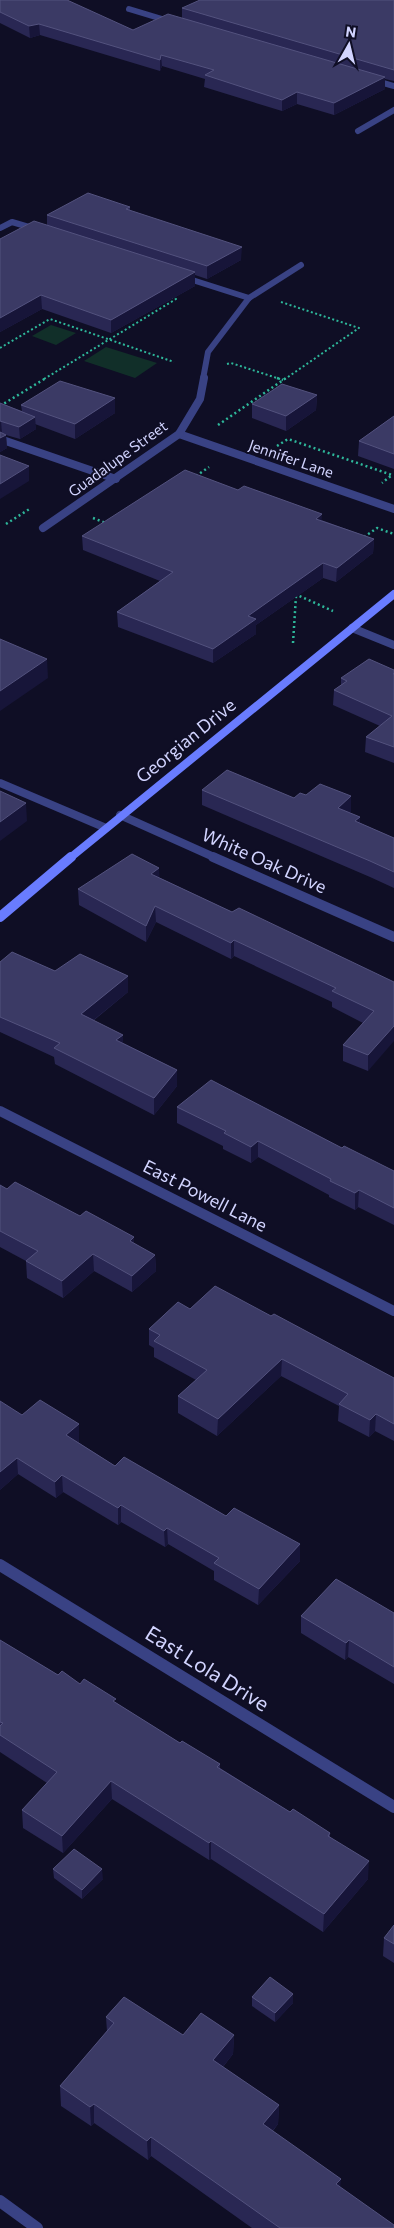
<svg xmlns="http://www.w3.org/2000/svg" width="394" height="2228" font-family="Commissioner,sans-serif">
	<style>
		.green { fill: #112f29 }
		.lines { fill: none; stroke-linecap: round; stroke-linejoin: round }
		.path-far1 { stroke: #2eb79a; stroke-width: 2; stroke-dasharray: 2 2.5; stroke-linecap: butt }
		.path { stroke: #2eb79a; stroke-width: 2.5; stroke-dasharray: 2 3; stroke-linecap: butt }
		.lane-far1 { stroke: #394284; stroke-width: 6 }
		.lane { stroke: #394284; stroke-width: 8 }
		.street-far3 { stroke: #394284; stroke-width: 6 }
		.street-far2 { stroke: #394284; stroke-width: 8 }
		.street-far1 { stroke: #394284; stroke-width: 10 }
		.street { stroke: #394284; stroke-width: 12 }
		.secondary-far1 { stroke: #697cff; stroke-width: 8 }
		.secondary { stroke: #697cff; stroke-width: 10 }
		.wall { fill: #292753 }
		.shaded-wall { fill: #171539 }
		.building { fill: #3b3a65; stroke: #53527e }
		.labels { text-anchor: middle; stroke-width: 4; stroke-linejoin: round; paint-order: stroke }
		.far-street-label { font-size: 15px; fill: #d2d4ff; stroke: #0f0e25 }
		.street-label { font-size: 18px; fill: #d2d4ff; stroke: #0f0e25 }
		.near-street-label { font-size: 21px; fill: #d2d4ff; stroke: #0f0e25 }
	</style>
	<rect width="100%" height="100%" fill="#0f0e25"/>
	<g class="green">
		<polygon points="51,325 76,333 56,345 32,336"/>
		<polygon points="106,347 157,363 135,378 84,361"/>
	</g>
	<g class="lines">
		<g class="path-far1">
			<polyline points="281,302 359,328 285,379"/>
			<polyline points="0,348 50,319 174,362"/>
			<polyline points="227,364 231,363 280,379"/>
			<polyline points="44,379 176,299 170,297"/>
		</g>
		<g class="path">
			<polyline points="277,378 283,380"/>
			<polyline points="0,406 46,378"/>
			<polyline points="218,425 286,378"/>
			<polyline points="277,446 288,439 392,475 382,483"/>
			<polyline points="196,476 209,467"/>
			<polyline points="93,518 106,523"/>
			<polyline points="6,524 31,508"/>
			<polyline points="364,537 377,528 394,534"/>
			<polyline points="295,594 333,611"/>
			<polyline points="293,643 296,596 294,595"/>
		</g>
		<g class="lane-far1">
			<polyline points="0,228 12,222 39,230"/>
			<polyline points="183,277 249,298"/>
			<polyline points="203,379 208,352 249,298 301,265"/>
		</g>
		<g class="lane">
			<polyline points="179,434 394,509"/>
			<polyline points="0,439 116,479"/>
			<polyline points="43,528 179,434 200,399 204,378"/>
			<polyline points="0,783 106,828"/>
		</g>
		<g class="street-far3">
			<polyline points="129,9 172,22"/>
			<polyline points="373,80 394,86"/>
			<polyline points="358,131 394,110"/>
		</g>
		<g class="street-far2">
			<polyline points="352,628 394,645"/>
			<polyline points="120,815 216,858"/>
		</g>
		<g class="street-far1">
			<polyline points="213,857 394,937"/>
			<polyline points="0,1111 394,1311"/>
		</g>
		<g class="street">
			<polyline points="0,1565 394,1807"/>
			<polyline points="0,2201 37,2228"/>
		</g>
		<polyline class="secondary-far1" points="70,858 394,594"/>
		<polyline class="secondary" points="0,917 71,857"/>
	</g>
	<g class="wall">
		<polygon points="0,0 133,30 182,18 182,8 394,0 394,81 385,79 385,89 334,115 297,104 282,111 204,87 205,79 162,66 160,71 40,35 30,38 0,23"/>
		<polygon points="130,207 130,211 241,260 207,279 195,275 195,286 111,333 42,309 0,332 0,239 47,225 47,215"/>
		<polygon points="317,395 316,410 286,431 252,418 252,404"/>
		<polygon points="115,398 115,413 75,439 35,424 36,429 20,439 6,435 7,448 0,452 0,403 22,411 21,405"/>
		<polygon points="394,416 394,469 358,456 359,441"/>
		<polygon points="238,490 374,539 373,553 336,582 323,578 256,625 256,634 213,663 118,627 117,612 160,581 83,550 82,536"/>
		<polygon points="394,670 394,763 365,752 366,737 380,726 333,705 334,690 341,685 341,678"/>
		<polygon points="202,790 294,798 306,795 351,796 350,813 360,817 360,823 394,838 394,888 370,877 202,805"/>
		<polygon points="160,878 232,912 394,982 368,1071 343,1061 343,1045 363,1023 332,1007 332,1002 234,956 231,959 156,922 146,942 79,905 78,889"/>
		<polygon points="0,962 55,971 128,976 128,992 93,1021 123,1035 123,1043 177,1070 177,1086 154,1115 55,1064 54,1057 0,1032"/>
		<polygon points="177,1107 342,1148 394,1171 394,1225 358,1207 355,1210 329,1197 329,1195 258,1157 251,1163 223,1149 223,1146 177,1123"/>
		<polygon points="0,1185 7,1189 80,1216 155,1255 156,1271 132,1292 94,1271 63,1298 27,1278 26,1261 0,1247"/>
		<polygon points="190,1309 271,1316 394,1378 394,1441 375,1431 369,1437 338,1421 339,1406 281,1376 217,1436 178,1413 178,1396 196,1380 154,1357 154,1348 149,1345 149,1329"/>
		<polygon points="22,1415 79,1441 78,1442 115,1466 226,1516 300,1544 300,1561 258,1605 214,1580 214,1571 168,1544 165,1547 121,1522 118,1525 63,1492 56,1498 18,1474 0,1490"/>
		<polygon points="394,1613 394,1684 348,1657 345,1660 301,1633 301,1616"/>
		<polygon points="0,1640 58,1675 80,1684 116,1703 180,1743 220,1764 220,1768 290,1812 330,1833 330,1837 368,1879 323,1932 211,1859 209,1860 112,1799 63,1853 23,1828 22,1810 47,1783 0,1752"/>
		<polygon points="53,1869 103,1879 82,1899 54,1878"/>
		<polygon points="394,1925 394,1963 383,1956 384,1938"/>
		<polygon points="252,1997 293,2003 275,2022 252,2006"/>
		<polygon points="106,2017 183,2035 234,2035 233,2054 223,2067 279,2105 278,2124 273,2131 340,2187 394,2228 252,2228 151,2156 148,2160 94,2123 91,2126 61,2106 60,2086 107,2032"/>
	</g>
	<g class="shaded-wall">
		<polygon points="39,24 40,35 30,38 29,26"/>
		<polygon points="161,55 162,66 160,71 160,60"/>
		<polygon points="385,77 385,89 334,115 334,103"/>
		<polygon points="297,92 297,104 282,111 282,100"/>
		<polygon points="242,247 241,260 207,279 207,266"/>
		<polygon points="195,272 195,286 111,333 111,320"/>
		<polygon points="41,295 42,309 0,332 0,318"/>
		<polygon points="317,395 316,410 286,431 286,416"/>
		<polygon points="115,398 115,413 75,439 75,424"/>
		<polygon points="35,417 36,429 20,439 19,427"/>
		<polygon points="0,421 1,421 2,433 0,434"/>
		<polygon points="6,435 7,448 0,452 0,438"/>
		<polygon points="29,466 29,481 0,499 0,484"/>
		<polygon points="322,514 321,529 316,519"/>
		<polygon points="374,539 373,553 336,582 337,568"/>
		<polygon points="323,563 323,578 256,625 256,634 213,663 213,649 248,616"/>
		<polygon points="47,659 48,678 0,711 0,691"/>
		<polygon points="351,796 351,812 337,823 338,808"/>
		<polygon points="26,803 27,821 0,841 0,822"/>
		<polygon points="360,817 359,833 355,821"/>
		<polygon points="159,868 160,884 151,874"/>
		<polygon points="155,906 156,922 146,942 146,926"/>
		<polygon points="234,940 234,956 231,959 231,943"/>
		<polygon points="128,976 128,992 81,1030 81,1014"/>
		<polygon points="394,1026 394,1041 368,1071 368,1055"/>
		<polygon points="123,1035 123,1051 116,1040"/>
		<polygon points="177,1070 177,1086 154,1115 154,1098"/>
		<polygon points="258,1141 258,1157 251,1163 251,1147"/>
		<polygon points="359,1190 358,1207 355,1210 355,1193"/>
		<polygon points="134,1237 134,1254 130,1241"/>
		<polygon points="93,1254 94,1271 63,1298 62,1281"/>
		<polygon points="155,1255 156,1271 132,1292 132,1276"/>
		<polygon points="282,1359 281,1376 217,1436 218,1419"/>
		<polygon points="376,1414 375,1431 369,1437 370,1420"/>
		<polygon points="79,1424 79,1441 67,1452 66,1435"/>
		<polygon points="17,1458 18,1474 0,1490 0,1472"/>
		<polygon points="62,1475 63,1492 56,1498 55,1482"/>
		<polygon points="121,1505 121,1522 118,1525 118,1508"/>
		<polygon points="167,1528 168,1544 165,1547 164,1531"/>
		<polygon points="300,1544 300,1561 258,1605 259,1589"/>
		<polygon points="349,1640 348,1657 345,1660 346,1643"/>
		<polygon points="111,1781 112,1799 63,1853 62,1836"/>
		<polygon points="211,1841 211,1859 209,1860 209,1843"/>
		<polygon points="369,1861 368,1879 323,1932 324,1914"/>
		<polygon points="102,1869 103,1879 82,1899 82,1890"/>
		<polygon points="293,1994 293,2003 275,2022 275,2013"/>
		<polygon points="234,2035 233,2054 213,2079 213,2060"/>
		<polygon points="94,2104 94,2123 91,2126 90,2107"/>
		<polygon points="279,2105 278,2124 262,2143 263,2124"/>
		<polygon points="151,2137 151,2156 148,2160 147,2141"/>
		<polygon points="341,2179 339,2198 336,2184"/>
	</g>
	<g class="building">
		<polygon points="0,0 67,0 133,30 168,14 385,77 334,103 297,92 282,100 205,75 214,70 161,55 160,60 39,24 29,26 0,12"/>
		<polygon points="200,0 394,0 394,70 182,8"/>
		<polygon points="88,193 130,207 126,209 242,247 207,266 47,215"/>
		<polygon points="34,221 195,272 111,320 41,295 0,318 0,239"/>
		<polygon points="60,381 115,398 75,424 21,405"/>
		<polygon points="282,384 317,395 286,416 252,404"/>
		<polygon points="0,403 35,417 19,427 0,421"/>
		<polygon points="394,416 394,454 359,441"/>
		<polygon points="0,432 6,435 0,438"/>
		<polygon points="0,455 29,466 0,484"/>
		<polygon points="185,470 238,490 244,486 322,514 316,519 374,539 337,568 323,563 248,616 256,619 213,649 117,612 173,572 82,536"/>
		<polygon points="0,639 47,659 0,691"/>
		<polygon points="369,659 394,670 394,673 393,674 394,674 394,747 366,737 392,716 334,690 347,681 341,678"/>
		<polygon points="227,770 294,798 300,793 306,795 320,784 351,796 338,808 360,817 355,821 394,838 394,872 370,861 202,790"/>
		<polygon points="0,791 26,803 0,822"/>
		<polygon points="132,854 159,868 151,874 232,912 239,908 394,982 394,1026 368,1055 343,1045 374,1011 332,991 336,988 234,940 231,943 155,906 146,926 78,889"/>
		<polygon points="12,952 55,971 80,954 128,976 81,1014 123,1035 116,1040 177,1070 154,1098 54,1048 60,1043 0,1017 0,962"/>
		<polygon points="211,1080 342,1148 344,1146 394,1171 394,1208 359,1190 355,1193 330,1181 331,1179 258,1141 251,1147 224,1133 226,1131 177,1107"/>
		<polygon points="15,1182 80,1216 86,1211 134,1237 130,1241 155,1255 132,1276 93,1254 62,1281 26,1261 38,1251 0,1231 0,1185 7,1189"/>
		<polygon points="215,1286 271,1316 274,1314 394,1378 394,1424 376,1414 370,1420 339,1404 348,1394 282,1359 218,1419 178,1396 207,1370 154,1341 160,1335 149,1329 178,1302 190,1309"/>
		<polygon points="40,1400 79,1424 66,1435 115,1466 124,1457 226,1516 234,1508 300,1544 259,1589 214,1563 219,1558 167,1528 164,1531 121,1505 118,1508 62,1475 55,1482 17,1458 0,1472 0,1401 22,1415"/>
		<polygon points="336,1579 394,1613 394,1667 349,1640 346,1643 301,1616"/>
		<polygon points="0,1640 58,1675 62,1671 80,1684 84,1679 116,1699 113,1701 180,1743 182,1741 220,1764 217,1767 290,1812 293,1809 330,1833 328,1836 369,1861 324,1914 211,1841 209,1843 111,1781 62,1836 22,1810 57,1772 0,1735 0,1726 3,1723 0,1722"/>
		<polygon points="74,1849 102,1869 82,1890 53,1869"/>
		<polygon points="394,1925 394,1944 384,1938"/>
		<polygon points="270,1977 293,1994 275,2013 252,1997"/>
		<polygon points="124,1997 183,2035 201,2013 234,2035 213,2060 279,2105 263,2124 341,2179 336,2184 394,2225 394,2228 280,2228 151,2137 147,2141 94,2104 90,2107 60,2086 114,2023 106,2017"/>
	</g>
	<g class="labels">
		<g class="far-street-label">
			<text transform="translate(118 459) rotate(-36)" y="5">Guadalupe Street</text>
			<text transform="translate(291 459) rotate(19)" y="5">Jennifer Lane</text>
		</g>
		<g class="street-label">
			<text transform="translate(186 741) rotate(-39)" y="6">Georgian Drive</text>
			<text transform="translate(264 861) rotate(24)" y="6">White Oak Drive</text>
			<text transform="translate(205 1196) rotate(27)" y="6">East Powell Lane</text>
		</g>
		<g class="near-street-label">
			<text transform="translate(207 1669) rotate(32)" y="7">East Lola Drive</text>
		</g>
	</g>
	<g transform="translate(349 45) rotate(8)" stroke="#0f0e25" stroke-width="4" paint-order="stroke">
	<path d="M0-4L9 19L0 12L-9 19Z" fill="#d2d4ff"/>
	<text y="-8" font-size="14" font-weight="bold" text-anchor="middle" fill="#d2d4ff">N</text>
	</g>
</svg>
